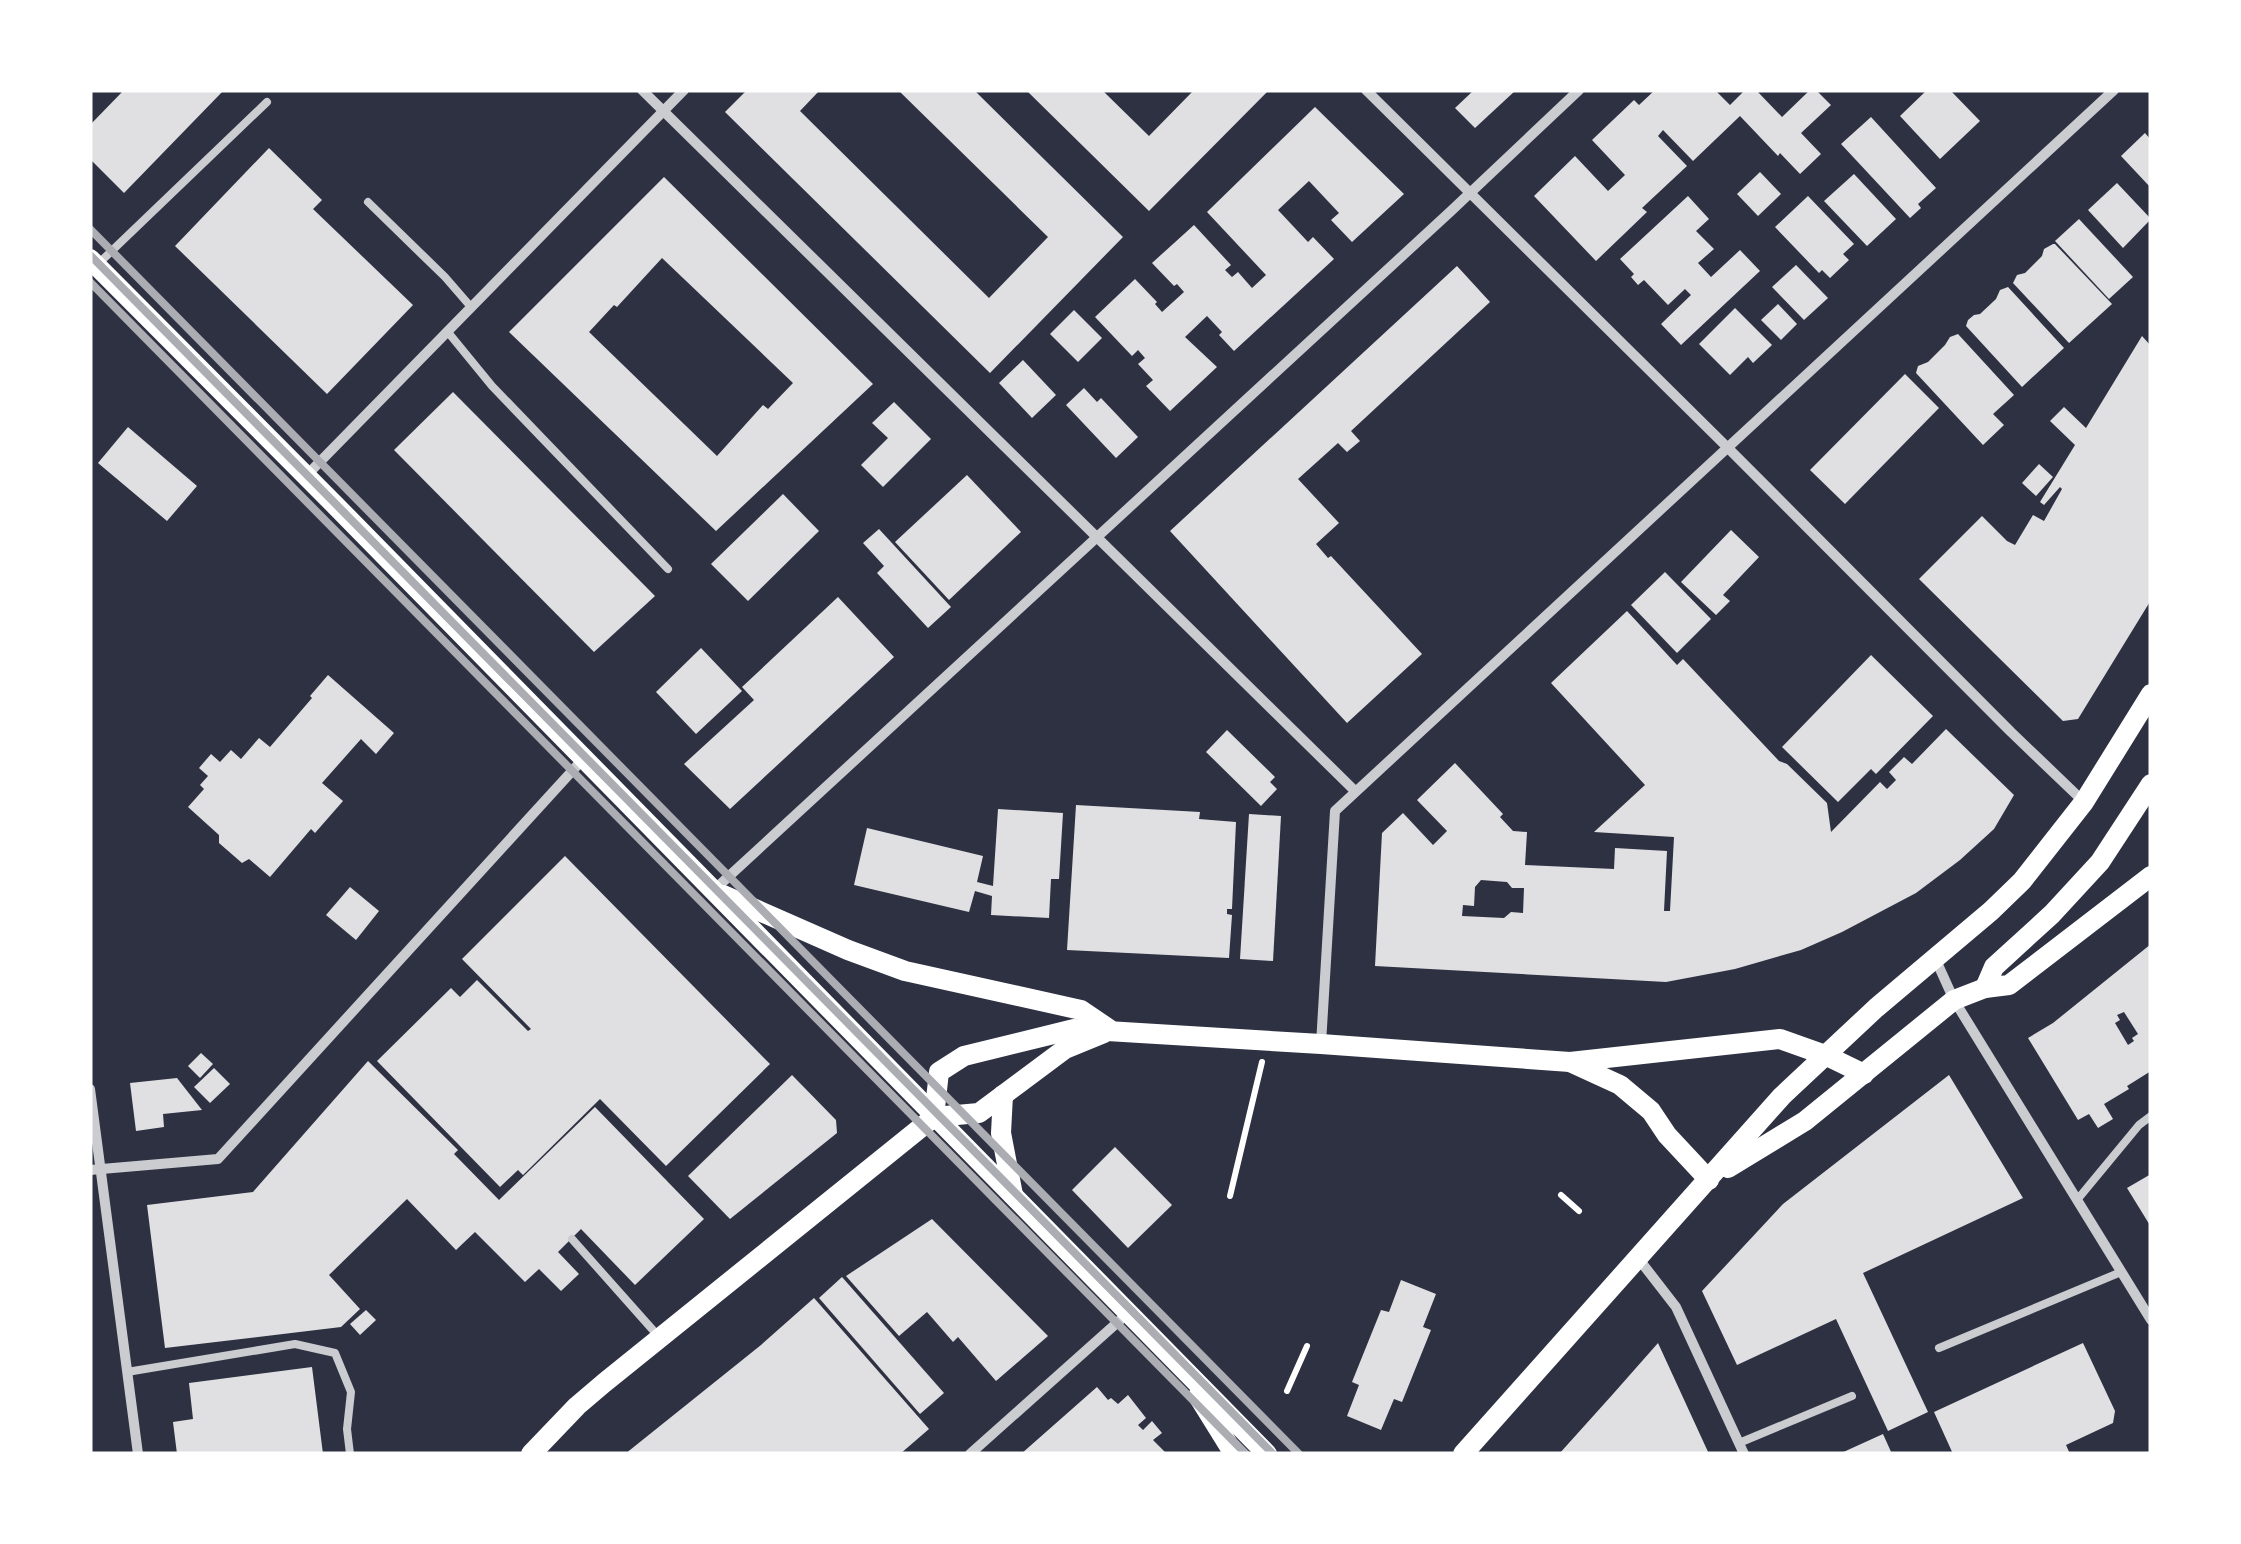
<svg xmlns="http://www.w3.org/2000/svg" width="2241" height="1544" font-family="'Titillium Web',sans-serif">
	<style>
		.building { fill: #e0e0e3; fill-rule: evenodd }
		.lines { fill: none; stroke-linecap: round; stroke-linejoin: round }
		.path { stroke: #fff; stroke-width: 6 }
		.service { stroke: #caccd0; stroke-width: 8 }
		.minor { stroke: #caccd0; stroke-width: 10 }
		.secondary { stroke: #fff; stroke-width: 20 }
		.rail { stroke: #abadb3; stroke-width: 8 }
	</style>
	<rect width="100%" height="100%" fill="#2d3142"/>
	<g class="building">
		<polygon points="124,90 224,90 124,193 90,159 90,125"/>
		<polygon points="747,90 820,90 800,111 989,298 1048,237 898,90 974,90 1123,237 990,373 725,112"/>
		<polygon points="1026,90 1102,90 1149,136 1194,90 1269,90 1149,211"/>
		<polygon points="1474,90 1516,90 1475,128 1455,108"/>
		<polygon points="1655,90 1715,90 1730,105 1745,90 1756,90 1782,117 1810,90 1816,90 1831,105 1801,133 1821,154 1800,174 1780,153 1778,156 1740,116 1693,161 1663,130 1658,136 1687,166 1642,208 1647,212 1596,261 1534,196 1575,156 1608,191 1625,175 1592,140 1634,100 1639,105"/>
		<polygon points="1927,90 1950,90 1980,121 1940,159 1900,116"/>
		<polygon points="1315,107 1404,194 1352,242 1331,220 1339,213 1309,181 1278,210 1308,242 1313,237 1334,259 1234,351 1219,335 1222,332 1207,316 1185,337 1217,367 1170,411 1146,386 1153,380 1138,364 1145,358 1138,350 1132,356 1095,317 1135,279 1157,302 1155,304 1162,312 1184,292 1177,284 1174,286 1152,263 1194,225 1231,265 1225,270 1232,277 1238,272 1252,288 1266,275 1207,212"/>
		<polygon points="1871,117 1936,188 1918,204 1921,208 1910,218 1841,144"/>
		<polygon points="2145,133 2151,140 2151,188 2121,156"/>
		<polygon points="269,148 322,200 313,209 413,305 327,394 175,246"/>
		<polygon points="1760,172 1781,194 1758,216 1737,194"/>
		<polygon points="1854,174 1896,219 1867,246 1824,201"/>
		<path d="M664,177l209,207 -157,147 -207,-199zM662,258l131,125 -25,26 -5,-4 -46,51 -128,-124 25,-27 3,2z"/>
		<polygon points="2117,183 2151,219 2123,248 2088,210"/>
		<polygon points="1688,196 1709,219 1696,231 1714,249 1698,263 1711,277 1740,250 1760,271 1681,345 1661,324 1691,295 1685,289 1668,305 1644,280 1638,285 1631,277 1634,274 1620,259"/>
		<polygon points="1808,196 1854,244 1843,254 1849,260 1830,278 1822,270 1819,273 1775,227"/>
		<polygon points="2079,219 2133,277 2109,299 2055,241"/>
		<polygon points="2053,244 2055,244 2112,304 2069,343 2013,283 2017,275 2025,273 2042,256 2044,249"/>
		<polygon points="1796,265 1828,298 1804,320 1772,287"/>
		<polygon points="1457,266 1490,302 1351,431 1360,441 1347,452 1338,443 1298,479 1339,523 1316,544 1328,558 1331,556 1422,654 1347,723 1170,531"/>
		<polygon points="2008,287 2064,348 2022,387 1966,326 1968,320 1974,315 1980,314 1996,299 2000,290"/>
		<polygon points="1778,304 1797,324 1781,340 1761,320"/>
		<polygon points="1735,308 1772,345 1753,363 1748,357 1730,375 1699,344"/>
		<polygon points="1074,310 1102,338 1078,362 1050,334"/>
		<polygon points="1958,334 2014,395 1993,414 2004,425 1983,445 1916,373 1918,366 1928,362 1945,345 1950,337"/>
		<polygon points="2142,336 2151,346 2151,600 2078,719 2063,721 1919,579 1982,516 2007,541 2015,545 2033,515 2044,521 2062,489 2060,487 2044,505 2040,502 2075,445 2050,421 2064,407 2086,428"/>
		<polygon points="1023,360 1056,395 1032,418 999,383"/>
		<polygon points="1905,374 1939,408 1845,504 1810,470"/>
		<polygon points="1084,388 1097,402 1101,398 1138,437 1116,458 1066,405"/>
		<polygon points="453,392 655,596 594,652 394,450"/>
		<polygon points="894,402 931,439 883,487 861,465 888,438 872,423"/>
		<polygon points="128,427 197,486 167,521 98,463"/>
		<polygon points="2039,464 2053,477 2036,496 2022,483"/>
		<polygon points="967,475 1021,532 949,600 895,542"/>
		<polygon points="783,494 819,531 748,601 711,564"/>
		<polygon points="879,529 951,607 928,628 877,573 884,566 863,543"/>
		<polygon points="1731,530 1759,557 1723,595 1730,601 1716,615 1681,582"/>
		<polygon points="1665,572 1711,619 1677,653 1631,605"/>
		<polygon points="838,597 894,657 730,809 684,764 754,700 742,687"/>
		<path d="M1627,611l50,54 6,-6 96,102 8,3 40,39 4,29 49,-50 7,7 9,-9 -7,-8 15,-15 8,7 34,-35 68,66 -20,34 -34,31 -44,33 -74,39 -41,18 -66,19 -69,13 -291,-16 7,-133 21,-20 30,32 14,-14 -30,-31 38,-37 48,51 -3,3 13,14 14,1 -2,33 89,4 1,-21 52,3 -3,60h6l4,-74 -80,-5 51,-47 -94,-102zM1481,880l26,2 5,6h12l-1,25 -12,-1 -7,6 -42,-2 1,-11 11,1 1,-19z"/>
		<polygon points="701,648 742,691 696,734 656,692"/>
		<polygon points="1871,655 1933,716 1876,774 1871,769 1838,802 1782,747"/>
		<polygon points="328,675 394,733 376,754 361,739 322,783 343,801 315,833 311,829 270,877 249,859 242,863 219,843 219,835 188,807 204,789 200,785 208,776 199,768 211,754 220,762 231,750 241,759 259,738 270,747 312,698 310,696"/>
		<polygon points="1227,730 1275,777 1270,782 1277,789 1261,806 1206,752"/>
		<polygon points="1076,805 1200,812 1199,819 1236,822 1232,909 1227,909 1227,914 1232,915 1229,958 1067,950"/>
		<polygon points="998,809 1063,813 1059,879 1051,879 1049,918 991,915 992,896 975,891 969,912 854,885 867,828 983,856 977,882 993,886"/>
		<polygon points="1249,814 1281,816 1273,961 1240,959"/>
		<polygon points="565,856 770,1064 666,1166 600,1099 523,1175 518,1170 500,1187 377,1061 451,988 460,997 477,980 528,1031 531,1029 462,959"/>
		<polygon points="350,887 379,911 356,940 326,915"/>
		<path d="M2151,944v127l-24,15 2,3 -25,15 9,15 -15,9 -9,-14 -11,6 -50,-82 25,-15zM2124,1012l14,22 -6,4 2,3 -6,4 -13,-22 5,-3 -3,-5z"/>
		<polygon points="201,1053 213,1064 200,1078 188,1066"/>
		<polygon points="368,1061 458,1150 454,1154 499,1200 595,1107 704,1219 635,1285 581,1229 558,1252 579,1274 561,1291 539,1269 525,1282 475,1232 456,1250 407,1199 329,1275 360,1309 341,1327 165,1348 147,1205 253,1192"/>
		<polygon points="214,1068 230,1084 210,1103 194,1087"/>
		<polygon points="792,1075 836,1120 837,1133 730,1219 688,1176"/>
		<polygon points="1949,1075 2023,1198 1863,1273 1928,1412 1888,1431 1836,1319 1737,1365 1702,1291 1783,1204"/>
		<polygon points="177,1078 202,1110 163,1114 164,1127 136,1131 130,1083"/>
		<polygon points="1115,1147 1172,1205 1128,1248 1072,1190"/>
		<polygon points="2151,1174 2151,1227 2127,1188"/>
		<polygon points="932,1219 1048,1336 996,1381 958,1337 953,1342 927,1312 899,1336 846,1276"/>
		<polygon points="842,1277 944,1393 920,1414 819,1298"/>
		<polygon points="1401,1280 1436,1294 1423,1327 1431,1330 1402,1402 1394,1399 1381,1430 1347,1416 1359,1385 1352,1382 1381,1310 1389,1312"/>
		<polygon points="814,1298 929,1429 900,1454 625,1454 761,1345"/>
		<polygon points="366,1310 376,1320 360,1335 350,1324"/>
		<polygon points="1658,1343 1709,1454 1559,1454 1613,1394"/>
		<polygon points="2083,1343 2115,1411 2113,1423 2066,1445 2070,1454 1953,1454 1934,1412"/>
		<polygon points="312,1367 323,1454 177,1454 173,1422 193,1419 189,1383"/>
		<polygon points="1097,1387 1108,1400 1111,1398 1118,1404 1128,1395 1146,1418 1138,1425 1143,1430 1152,1421 1162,1433 1153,1440 1167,1454 1021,1454"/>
		<polygon points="1883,1434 1892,1454 1839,1454"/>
	</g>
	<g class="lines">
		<g class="path">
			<polyline points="1561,1195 1579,1211"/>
			<polyline points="1230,1196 1262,1062"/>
			<polyline points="1287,1391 1307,1346"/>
		</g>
		<g class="service">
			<polyline points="368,202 445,277 471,307"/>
			<polyline points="97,265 267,102"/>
			<polyline points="447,331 492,386 668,569"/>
			<polyline points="2077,1200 2139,1125 2151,1116"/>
			<polyline points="572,1239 660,1338"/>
			<polyline points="1939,1348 2121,1272"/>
			<polyline points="127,1372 295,1344 335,1353 351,1392 347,1429 350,1454"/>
			<polyline points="1739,1443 1852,1396"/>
		</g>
		<g class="minor">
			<polyline points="642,90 1355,791"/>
			<polyline points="1366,90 1728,448 2011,732 2084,802"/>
			<polyline points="306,476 684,90"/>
			<polyline points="714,890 1451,211 1579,90"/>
			<polyline points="1935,958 1954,1000 2151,1320"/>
			<polyline points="1321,1044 1335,811 2114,90"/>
			<polyline points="90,1089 138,1454"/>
			<polyline points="90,1170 218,1159 584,758"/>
			<polyline points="1638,1258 1676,1307 1744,1454"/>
			<polyline points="970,1454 1128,1313"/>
		</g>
		<g class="secondary">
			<polyline points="90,259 332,502 1267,1454"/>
			<polyline points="723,895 848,950 905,971 1081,1010 1109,1029"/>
			<polyline points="1985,988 1994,967 2052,914 2100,862 2151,784"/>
			<polyline points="1572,1063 1620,1085 1651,1111 1667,1135 1709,1180"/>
			<polyline points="1003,1095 1001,1133 1013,1195"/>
			<polyline points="934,1117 939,1072 964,1056 1074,1029 1321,1044 1570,1062 1780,1039 1825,1055 1864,1074"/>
			<polyline points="934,1117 979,1113 1065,1049 1104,1033"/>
			<polyline points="1728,1168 1805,1121 1954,1000 1985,988 2009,985 2151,876"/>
			<polyline points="1198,1396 1234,1454"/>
			<polyline points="531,1454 577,1406 604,1383 934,1117"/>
			<polyline points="1463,1454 1782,1096 1876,1008 1991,911 2022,881 2084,802 2151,694"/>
		</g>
		<g class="rail">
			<polyline points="90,229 1299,1454"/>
			<polyline points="90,255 1273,1454"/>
			<polyline points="90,282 1246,1454"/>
		</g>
	</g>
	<rect width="2241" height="1544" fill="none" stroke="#ffffff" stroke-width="185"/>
</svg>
